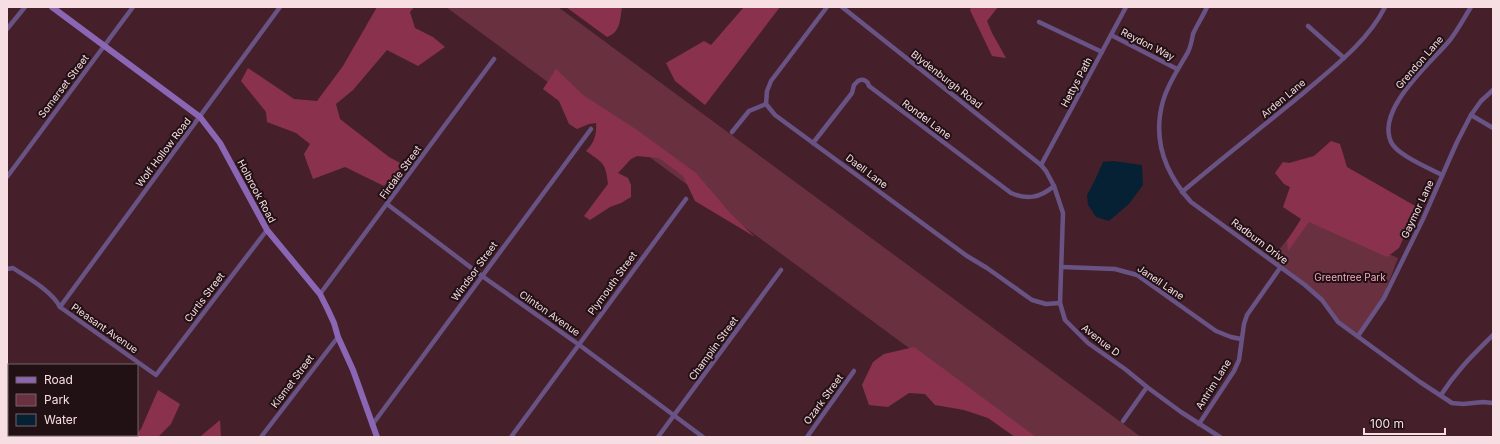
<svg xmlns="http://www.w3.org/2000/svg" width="1500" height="444" font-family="Inter,sans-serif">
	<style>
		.green { fill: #693140 }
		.forest { fill: #8a324d }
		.water { fill: #072134 }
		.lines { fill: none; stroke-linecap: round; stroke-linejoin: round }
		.street { stroke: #695384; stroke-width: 4.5 }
		.secondary { stroke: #8a66b5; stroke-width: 6 }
		.labels { text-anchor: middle; stroke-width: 4; stroke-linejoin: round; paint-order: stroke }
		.street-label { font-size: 10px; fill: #f7dee3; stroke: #211014 }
		.park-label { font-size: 10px; fill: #f5aabb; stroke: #211014 }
	</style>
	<rect width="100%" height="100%" fill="#45202a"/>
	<g class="green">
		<polygon points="446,7 558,7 1141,437 1030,437"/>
		<polygon points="1304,218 1398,258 1383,297 1358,334 1338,322 1322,300 1271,260"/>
	</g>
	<g class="forest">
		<polygon points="377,7 414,7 410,12 415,28 433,37 445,47 418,66 387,50 353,90 336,104 340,119 389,157 404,165 384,186 345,167 313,179 304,154 310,144 296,133 267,122 266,112 241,81 248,68 294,99 317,101 343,66"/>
		<path d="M566,7h56c-2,12 -1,25 -15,30z"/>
		<polygon points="744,7 780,7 705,105 675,81 666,63 704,41 711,45"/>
		<polygon points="971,7 998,7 987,21 992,33 1006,58 992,56 970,10"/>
		<path d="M556,69l27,26 54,35 59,43 34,40 25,24 -60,-36 -12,-25 -24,-18 -22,-2 -6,3 -13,14 10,5 3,7v12l-10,6 -11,4 -20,13 -6,-4 24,-32c-2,-21 -5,-21 -22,-33 8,-8 11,-16 10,-28l-7,1 -12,5 -8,-5 -10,-23 -16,-12z"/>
		<polygon points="1331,141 1340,144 1347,167 1417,207 1399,248 1387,257 1309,222 1288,251 1287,241 1301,219 1283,207 1290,187 1284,184 1275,173 1283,162 1289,163 1314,156"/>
		<polygon points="914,347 1036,437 1015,437 988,418 964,410 935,405 925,394 909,393 888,407 869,405 862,385 873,362 884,354"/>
		<polygon points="158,390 180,404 171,424 158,437 134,437 141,429"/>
		<polygon points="220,420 221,437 201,437 201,436"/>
	</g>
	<polygon class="water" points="1113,161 1142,165 1143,185 1129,204 1109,221 1096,217 1088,205 1087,195 1094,182 1103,162"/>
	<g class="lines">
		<g class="street">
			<polyline points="827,7 771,81 767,91 766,104 775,115 967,256 987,268 1032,300 1046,304 1060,303"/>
			<polyline points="842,7 1041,165 1046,171 1054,186 1063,213 1060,303 1065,320 1088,343 1125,369 1147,387 1181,412 1220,437"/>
			<path d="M1207,7c-4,9 -10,18 -14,27 -1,6 -2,12 -5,18 -9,16 -20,31 -25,49 -11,39 2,72 28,101l114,83 17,15 16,22 82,60 32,21 11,1 20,-2 10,1"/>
			<polyline points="1039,22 1102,52"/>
			<polyline points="1308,26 1344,58"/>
			<polyline points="7,29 25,7"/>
			<polyline points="1111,35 1177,69"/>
			<polyline points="1471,115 1493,128"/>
			<polyline points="732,132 749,111 766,104"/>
			<path d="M813,143l39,-50 2,-8 4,-4c5,-3 10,0 11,5l142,107c16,7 29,5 43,-7"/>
			<polyline points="1041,165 1126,7"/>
			<path d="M1442,175c-13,-7 -45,-20 -51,-33 -15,-33 39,-78 59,-102 8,-10 14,-22 21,-33"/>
			<polyline points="7,177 133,7"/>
			<path d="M1182,192c39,-33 79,-64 119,-97 30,-26 66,-52 84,-88"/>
			<polyline points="387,204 482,276 578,344 703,437"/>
			<polyline points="1062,267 1115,269 1137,275 1216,331 1231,337 1241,339"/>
			<path d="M7,269l6,-1c15,10 39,23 47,39l96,68 111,-145"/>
			<polyline points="320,294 494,59"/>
			<polyline points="60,307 280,7"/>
			<polyline points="1358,336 1384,298 1423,219 1457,142 1471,115 1481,101 1493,90"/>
			<path d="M1441,395c15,-24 32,-40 52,-60"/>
			<polyline points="1123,421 1147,387"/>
			<polyline points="1199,424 1234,371 1239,360 1244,324 1247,315 1280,268"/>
			<polyline points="372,425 591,129"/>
			<polyline points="261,437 338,337"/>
			<polyline points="511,437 686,199"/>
			<polyline points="658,437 781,270"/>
			<polyline points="807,437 854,371"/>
		</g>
		<polyline class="secondary" points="52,7 200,117 220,143 267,230 320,294 328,310 334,323 338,337 353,370 377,437"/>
	</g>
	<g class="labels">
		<g class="street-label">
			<text transform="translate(1148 44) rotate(27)" y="4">Reydon Way</text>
			<text transform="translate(1419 62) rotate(-49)" y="4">Grendon Lane</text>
			<text transform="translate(947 79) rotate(38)" y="4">Blydenburgh Road</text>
			<text transform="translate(1076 82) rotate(-62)" y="4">Hettys Path</text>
			<text transform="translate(63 86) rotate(-53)" y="4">Somerset Street</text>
			<text transform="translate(1283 98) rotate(-40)" y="4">Arden Lane</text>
			<text transform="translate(927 119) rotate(37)" y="4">Rondel Lane</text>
			<text transform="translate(163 152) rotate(-53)" y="4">Wolf Hollow Road</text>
			<text transform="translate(867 171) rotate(37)" y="4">Daell Lane</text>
			<text transform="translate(400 172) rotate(-54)" y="4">Firdale Street</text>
			<text transform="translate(257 191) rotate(62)" y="4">Holbrook Road</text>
			<text transform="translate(1417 209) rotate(-65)" y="4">Gaymor Lane</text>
			<text transform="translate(1260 241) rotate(37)" y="4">Radburn Drive</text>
			<text transform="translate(474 271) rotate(-54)" y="4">Windsor Street</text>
			<text transform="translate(1161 282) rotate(34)" y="4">Janell Lane</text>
			<text transform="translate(612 283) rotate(-54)" y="4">Plymouth Street</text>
			<text transform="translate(204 297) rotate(-53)" y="4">Curtis Street</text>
			<text transform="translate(550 313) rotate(35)" y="4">Clinton Avenue</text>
			<text transform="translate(105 328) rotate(35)" y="4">Pleasant Avenue</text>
			<text transform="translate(1101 340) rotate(38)" y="4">Avenue D</text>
			<text transform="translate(713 348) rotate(-54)" y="4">Champlin Street</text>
			<text transform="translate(292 381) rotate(-53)" y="4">Kismet Street</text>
			<text transform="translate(1213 384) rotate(-58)" y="4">Antrim Lane</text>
			<text transform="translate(823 399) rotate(-54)" y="4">Ozark Street</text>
		</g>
		<g class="park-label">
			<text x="1350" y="281">Greentree Park</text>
		</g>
	</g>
	<rect width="1500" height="444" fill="none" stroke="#f7dee3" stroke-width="16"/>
	<rect x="8" y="364" width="130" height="72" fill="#211014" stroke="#776267"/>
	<rect x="16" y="377" width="20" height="6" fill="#8a66b5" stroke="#776267"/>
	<text x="44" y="384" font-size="12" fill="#f7dee3">Road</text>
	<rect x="16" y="394" width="20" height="12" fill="#693140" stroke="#776267"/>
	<text x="44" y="404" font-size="12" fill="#f7dee3">Park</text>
	<rect x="16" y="414" width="20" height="12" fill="#072134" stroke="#776267"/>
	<text x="44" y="424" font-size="12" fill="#f7dee3">Water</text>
	<path d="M1364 428v6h81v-6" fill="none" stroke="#f7dee3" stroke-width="2"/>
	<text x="1370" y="428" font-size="12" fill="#f7dee3" stroke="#211014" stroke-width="3" paint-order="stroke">100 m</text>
</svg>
